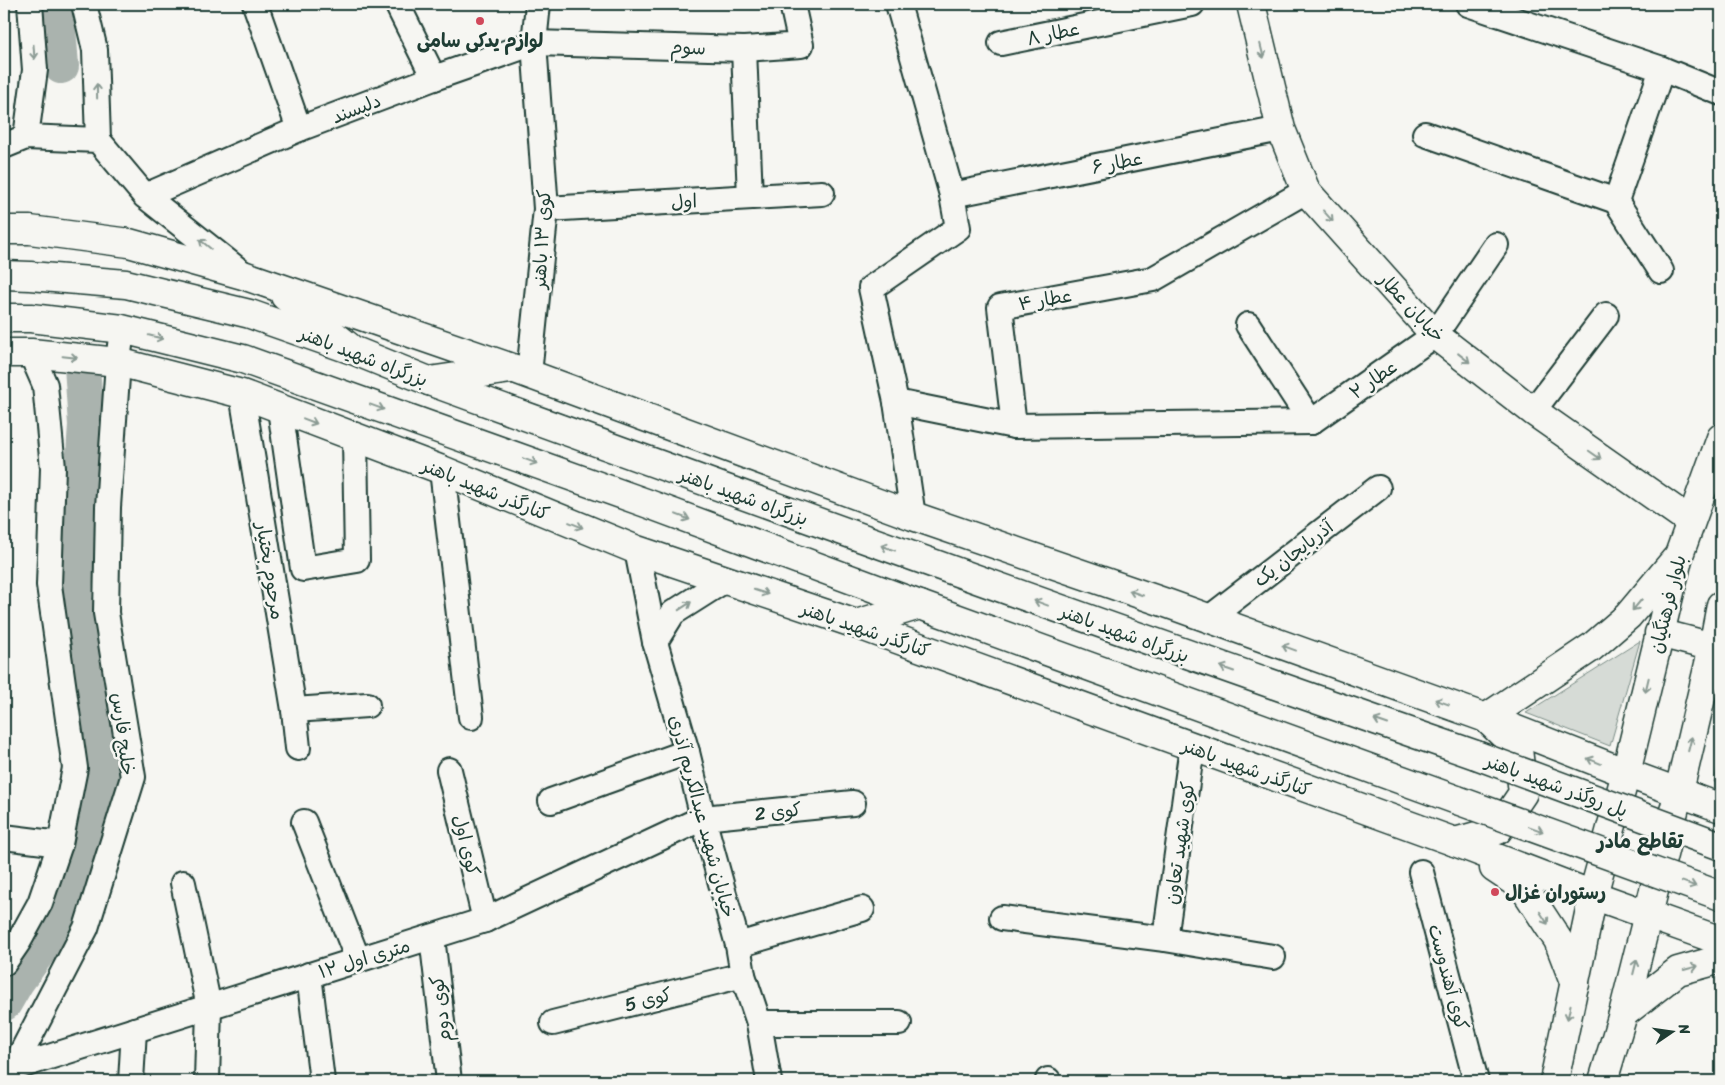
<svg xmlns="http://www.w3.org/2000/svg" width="1725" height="1085" font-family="Sriracha,'Playpen Sans Arabic',sans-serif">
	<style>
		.green { fill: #d6dbd6; stroke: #7a8c85 }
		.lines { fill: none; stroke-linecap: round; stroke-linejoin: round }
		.river { stroke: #aab3ae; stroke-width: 36 }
		.minor-casing { stroke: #1f3d34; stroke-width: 28 }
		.major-casing { stroke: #1f3d34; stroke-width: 31 }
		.highway-casing { stroke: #1f3d34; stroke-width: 31 }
		.minor { stroke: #f6f6f2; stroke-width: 24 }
		.major { stroke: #f6f6f2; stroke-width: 28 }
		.highway { stroke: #f6f6f2; stroke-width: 28 }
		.highway-bridge-casing { stroke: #1f3d34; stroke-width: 31; stroke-linecap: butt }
		.highway-bridge { stroke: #f6f6f2; stroke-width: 28 }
		.oneway { stroke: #8a9a93 }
		.poi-dot { fill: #d1495b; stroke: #f6f6f2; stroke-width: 2 }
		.labels { text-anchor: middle; stroke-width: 5; stroke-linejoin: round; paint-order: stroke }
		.street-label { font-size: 19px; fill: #1f3d34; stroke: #f6f6f2 }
		.poi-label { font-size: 19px; font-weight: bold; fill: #1f3d34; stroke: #f6f6f2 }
		.neighbourhood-label { font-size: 20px; font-weight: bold; fill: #1f3d34; stroke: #f6f6f2 }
	</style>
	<rect width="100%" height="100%" fill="#f6f6f2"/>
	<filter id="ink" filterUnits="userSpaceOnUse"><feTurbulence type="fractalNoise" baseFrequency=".02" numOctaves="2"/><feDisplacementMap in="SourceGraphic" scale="10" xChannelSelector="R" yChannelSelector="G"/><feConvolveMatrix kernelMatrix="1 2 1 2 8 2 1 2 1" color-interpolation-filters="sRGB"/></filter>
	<g filter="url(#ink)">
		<g class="green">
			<polygon points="1640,641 1610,746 1526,713"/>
			<polygon points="1721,752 1721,785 1714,782"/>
		</g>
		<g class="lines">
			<g class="river">
				<polyline points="56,4 61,66"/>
				<polyline points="4,1003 16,982 61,920 103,766 74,597 86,425 82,366"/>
			</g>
			<defs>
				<g id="minor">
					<polyline points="84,4 95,50 98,140"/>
					<polyline points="255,4 299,129"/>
					<polyline points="397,4 434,78"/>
					<polyline points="898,4 952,195 958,228 871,288 896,402 913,516"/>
					<polyline points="1468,4 1662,69 1616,201 1661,271"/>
					<polyline points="1001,43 1192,4"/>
					<polyline points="744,49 750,197"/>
					<polyline points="1662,69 1721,93"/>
					<polyline points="1425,134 1616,201"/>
					<polyline points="26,137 35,70 30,4"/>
					<polyline points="4,146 26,137 98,140 145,196 242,273"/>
					<polyline points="952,195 1281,129"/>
					<polyline points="145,196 299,129 434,78 534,43 744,49 801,45 792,4"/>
					<polyline points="546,209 822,193"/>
					<polyline points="1248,325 1311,422"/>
					<polyline points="529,374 546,209 534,43 538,4"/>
					<polyline points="242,394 294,710 298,748"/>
					<polyline points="896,402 1014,426 1000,307 1153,279 1306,191"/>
					<polyline points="280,409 303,569 357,560 355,438"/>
					<polyline points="1533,411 1606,315"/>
					<polyline points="1311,422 1435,335 1496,245"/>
					<polyline points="1014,426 1311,422"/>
					<polyline points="442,470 471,717"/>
					<polyline points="637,550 655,642 687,752 703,818 738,945 743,975 759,1023 769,1081"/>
					<polyline points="1208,619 1378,488"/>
					<polyline points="655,642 673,613 725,580"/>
					<polyline points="294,710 367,705"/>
					<polyline points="449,770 485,920"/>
					<polyline points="551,801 687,752"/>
					<polyline points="304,822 358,960"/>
					<polyline points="4,837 60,844"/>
					<polyline points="1421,872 1476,1081"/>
					<polyline points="183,883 209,1007 207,1081"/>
					<polyline points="1002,918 1165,939 1273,957"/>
					<polyline points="432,937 449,1081"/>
					<polyline points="1165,939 1192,747"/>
					<polyline points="738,945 862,909"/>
					<polyline points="4,963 19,941 40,903 60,844 75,768 49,585 53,468 45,385 31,353"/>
					<polyline points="309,975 322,1081"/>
					<polyline points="553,1023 743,975"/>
					<polyline points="759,1023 899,1023"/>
					<polyline points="14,1068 485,920 703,818 853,803"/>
					<polyline points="10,1075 86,928 133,777 106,613 108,507 118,362 122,329"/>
					<polyline points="1048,1080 1048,1081"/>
					<polyline points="131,1081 134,1030"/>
				</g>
				<g id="major">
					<polyline points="1251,4 1281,129 1306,191 1435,335 1533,411 1690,521"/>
					<polyline points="4,230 30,230 129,243 243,275 515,369 913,516 1169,604 1486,718 1626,773 1721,808"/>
					<polyline points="285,296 349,347"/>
					<polyline points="4,353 31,353 118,362 242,394 442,470 637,550 856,624 1455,842 1593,895 1721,941"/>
					<polyline points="429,381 511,369"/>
					<polyline points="1659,633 1713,647"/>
					<polyline points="1455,842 1498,830 1523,793 1518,749 1486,718 1592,647 1628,616 1675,560"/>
					<polyline points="1494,868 1524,888 1558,940 1575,984"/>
					<polyline points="1623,1014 1678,971 1721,959"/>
					<polyline points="1554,1081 1593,895 1626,773 1679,555 1721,438"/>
					<polyline points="1603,1081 1623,1014 1679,791 1713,647 1721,605"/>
				</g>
				<g id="highway">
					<path d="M4,275l26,1 96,8 124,30 105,37 74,30c348,127 697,253 1047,374"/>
					<polyline points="4,318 31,318 122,329 243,359 646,503 920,605 1457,800"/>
					<polyline points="856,624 920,605"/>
				</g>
			</defs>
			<use href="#minor" class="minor-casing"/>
			<use href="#major" class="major-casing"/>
			<use href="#highway" class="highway-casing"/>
			<use href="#minor" class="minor"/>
			<use href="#major" class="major"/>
			<use href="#highway" class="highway"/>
			<defs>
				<g id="highway-bridge">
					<polyline points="1476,755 1721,846"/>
					<polyline points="1457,800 1721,896"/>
				</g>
			</defs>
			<use href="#highway-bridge" class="highway-bridge-casing"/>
			<use href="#highway-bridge" class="highway-bridge"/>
		</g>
		<defs><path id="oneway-shaft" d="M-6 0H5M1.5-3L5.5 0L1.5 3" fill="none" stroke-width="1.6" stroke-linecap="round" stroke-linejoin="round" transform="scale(1.25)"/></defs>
		<g class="oneway">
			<use href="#oneway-shaft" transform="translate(1262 51) rotate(76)"/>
			<use href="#oneway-shaft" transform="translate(34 52) rotate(86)"/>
			<use href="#oneway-shaft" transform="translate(97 91) rotate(-91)"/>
			<use href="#oneway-shaft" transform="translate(1328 216) rotate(48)"/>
			<use href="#oneway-shaft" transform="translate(205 244) rotate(-141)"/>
			<use href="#oneway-shaft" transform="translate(156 337) rotate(14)"/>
			<use href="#oneway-shaft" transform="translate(70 357) rotate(6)"/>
			<use href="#oneway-shaft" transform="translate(1464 358) rotate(38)"/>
			<use href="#oneway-shaft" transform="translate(377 407) rotate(20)"/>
			<use href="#oneway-shaft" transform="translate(310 421) rotate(21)"/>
			<use href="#oneway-shaft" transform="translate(1595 455) rotate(35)"/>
			<use href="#oneway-shaft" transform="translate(530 461) rotate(20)"/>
			<use href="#oneway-shaft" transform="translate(683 517) rotate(21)"/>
			<use href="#oneway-shaft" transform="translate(576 525) rotate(22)"/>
			<use href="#oneway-shaft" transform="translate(888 548) rotate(-160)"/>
			<use href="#oneway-shaft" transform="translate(761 592) rotate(18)"/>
			<use href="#oneway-shaft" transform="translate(1136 593) rotate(-161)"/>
			<use href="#oneway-shaft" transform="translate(1041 603) rotate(-160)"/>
			<use href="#oneway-shaft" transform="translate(1637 605) rotate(130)"/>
			<use href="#oneway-shaft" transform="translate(685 606) rotate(-33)"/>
			<use href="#oneway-shaft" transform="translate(1289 648) rotate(-160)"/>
			<use href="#oneway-shaft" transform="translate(1227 669) rotate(-161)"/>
			<use href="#oneway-shaft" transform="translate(1647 685) rotate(103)"/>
			<use href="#oneway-shaft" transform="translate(1442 702) rotate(-160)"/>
			<use href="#oneway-shaft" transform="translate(1381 722) rotate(-161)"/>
			<use href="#oneway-shaft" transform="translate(1690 744) rotate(-76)"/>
			<use href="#oneway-shaft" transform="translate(1594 761) rotate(-158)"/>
			<use href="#oneway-shaft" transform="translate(1536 829) rotate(20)"/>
			<use href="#oneway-shaft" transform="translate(1689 884) rotate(20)"/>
			<use href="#oneway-shaft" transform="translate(1544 918) rotate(57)"/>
			<use href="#oneway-shaft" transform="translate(1635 967) rotate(-76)"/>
			<use href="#oneway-shaft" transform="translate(1691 968) rotate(-15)"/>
			<use href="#oneway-shaft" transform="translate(1569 1012) rotate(102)"/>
		</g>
	</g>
	<g class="poi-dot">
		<circle cx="480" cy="21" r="5"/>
		<circle cx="1495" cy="892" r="5"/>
	</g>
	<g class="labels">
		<g class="street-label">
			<text transform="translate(1053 33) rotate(-12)" y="7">عطار ۸</text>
			<text transform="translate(688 47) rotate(2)" y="7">سوم</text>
			<text transform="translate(356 108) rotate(-21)" y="7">دلپسند</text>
			<text transform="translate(1117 162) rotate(-11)" y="7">عطار ۶</text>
			<text transform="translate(684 201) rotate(-3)" y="7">اول</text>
			<text transform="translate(541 239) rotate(-87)" y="7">کوی ۱۳ باهنر</text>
			<text transform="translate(1045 299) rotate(-10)" y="7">عطار ۴</text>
			<text transform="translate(1412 307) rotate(47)" y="7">خیابان عطار</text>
			<text transform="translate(364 356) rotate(21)" y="7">بزرگراه شهید باهنر</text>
			<text transform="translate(1373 379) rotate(-35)" y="7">عطار ۲</text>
			<text transform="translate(486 489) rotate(22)" y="7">کنارگذر شهید باهنر</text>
			<text transform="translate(744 496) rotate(20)" y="7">بزرگراه شهید باهنر</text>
			<text transform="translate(1293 553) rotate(-38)" y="7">آذربایجان یک</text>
			<text transform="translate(271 571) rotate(81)" y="7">مرحوم بختیار</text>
			<text transform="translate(1667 604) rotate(-76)" y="7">بلوار فرهنگیان</text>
			<text transform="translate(866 629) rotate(19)" y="7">کنارگذر شهید باهنر</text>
			<text transform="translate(1125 633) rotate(20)" y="7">بزرگراه شهید باهنر</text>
			<text transform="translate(124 734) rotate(83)" y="7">خلیج فارس</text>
			<text transform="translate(1247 767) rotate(20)" y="7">کنارگذر شهید باهنر</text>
			<text transform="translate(1557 785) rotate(20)" y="7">پل روگذر شهید باهنر</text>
			<text transform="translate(778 811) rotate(-6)" y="7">کوی 2</text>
			<text transform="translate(703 816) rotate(75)" y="7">خیابان شهید عبدالکریم آذری</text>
			<text transform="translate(1179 843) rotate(-82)" y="7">کوی شهید تعاون</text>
			<text transform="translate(467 845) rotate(76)" y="7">کوی اول</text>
			<text transform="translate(364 958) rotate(-17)" y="7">۱۲ متری اول</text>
			<text transform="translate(1449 977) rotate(75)" y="7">کوی آهندوست</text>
			<text transform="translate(648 999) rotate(-14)" y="7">کوی 5</text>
			<text transform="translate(440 1009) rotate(-97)" y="7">کوی دوم</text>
		</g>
		<g class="poi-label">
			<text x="480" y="47">لوازم یدکی سامی</text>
			<text x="1505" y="899" text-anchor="start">رستوران غزال</text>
		</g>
		<g class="neighbourhood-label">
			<text x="1640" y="848">تقاطع مادر</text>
		</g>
	</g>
	<rect width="1725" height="1085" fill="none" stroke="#f6f6f2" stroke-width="20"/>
	<rect x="10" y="10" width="1705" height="1065" fill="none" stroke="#1f3d34" stroke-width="2" filter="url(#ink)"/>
	<g transform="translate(1672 1032) rotate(77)" stroke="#f6f6f2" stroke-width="4" paint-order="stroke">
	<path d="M0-4L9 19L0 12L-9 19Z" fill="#1f3d34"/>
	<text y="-8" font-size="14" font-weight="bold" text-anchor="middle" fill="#1f3d34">N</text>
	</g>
</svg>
